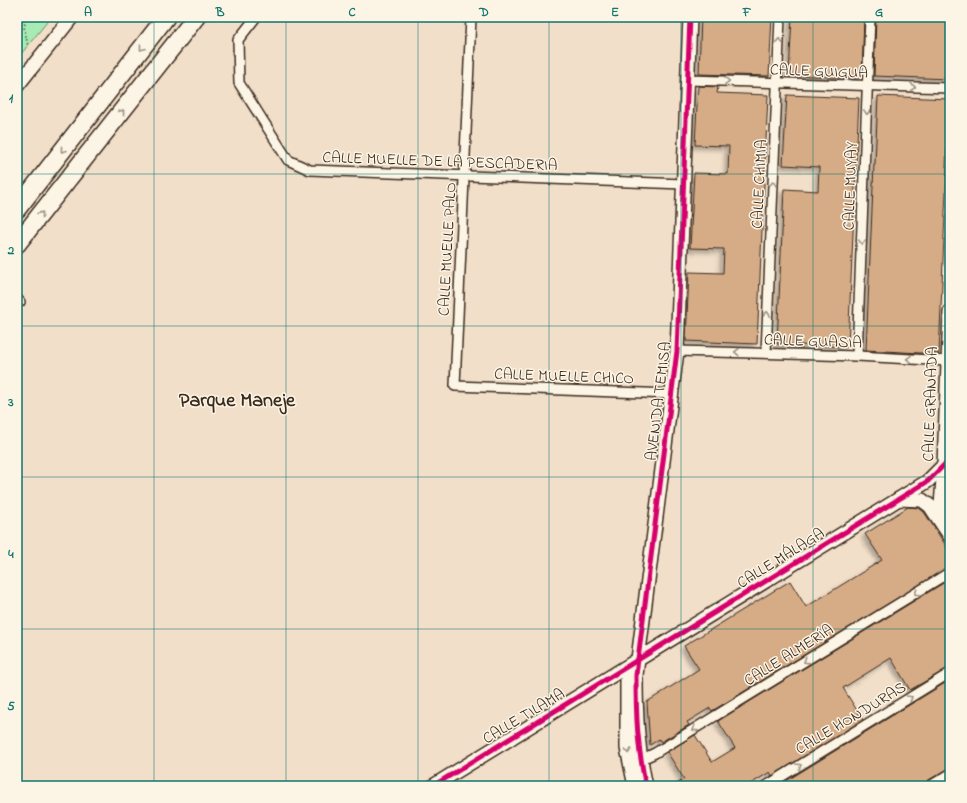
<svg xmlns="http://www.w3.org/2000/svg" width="967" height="803" font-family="'Indie Flower',sans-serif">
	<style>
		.green { fill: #a7eab4; stroke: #718a69 }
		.building { fill: #d6ac87; stroke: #3b2a1e; filter: url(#shadow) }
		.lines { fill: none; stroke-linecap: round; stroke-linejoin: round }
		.street-casing { stroke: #3b2a1e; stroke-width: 12 }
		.secondary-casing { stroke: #3b2a1e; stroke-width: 16 }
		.highway-casing { stroke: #3b2a1e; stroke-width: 20 }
		.path { stroke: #3b2a1e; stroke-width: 2; stroke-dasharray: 1 3; stroke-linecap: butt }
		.street { stroke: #fcf5e5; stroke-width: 9 }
		.secondary { stroke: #fcf5e5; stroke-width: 13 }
		.highway { stroke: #fcf5e5; stroke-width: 17 }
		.cycleway-casing { stroke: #fcf5e5; stroke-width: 8 }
		.cycleway { stroke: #d6006c; stroke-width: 5 }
		.oneway { stroke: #9c9082 }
		.grid { fill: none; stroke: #0f766e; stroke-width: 1; stroke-opacity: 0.55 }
		.labels { text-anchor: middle; stroke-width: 3; stroke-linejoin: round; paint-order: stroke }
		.street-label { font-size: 16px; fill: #3b2a1e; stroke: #fcf5e5 }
		.district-label { font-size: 20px; font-weight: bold; fill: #3b2a1e; stroke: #fcf5e5 }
		.neatline { fill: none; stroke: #0f766e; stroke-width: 1.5 }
		.grid-label { font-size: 13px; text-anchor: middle; font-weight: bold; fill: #0f766e }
	</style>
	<defs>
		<filter id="shadow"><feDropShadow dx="-3.5" dy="3.5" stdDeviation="2" flood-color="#0004"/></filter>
	</defs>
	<rect width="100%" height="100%" fill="#f1dfc9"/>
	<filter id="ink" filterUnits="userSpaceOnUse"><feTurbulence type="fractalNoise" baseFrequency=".025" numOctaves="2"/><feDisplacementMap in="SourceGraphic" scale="8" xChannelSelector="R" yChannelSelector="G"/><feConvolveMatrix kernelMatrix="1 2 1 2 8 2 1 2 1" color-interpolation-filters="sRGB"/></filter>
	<g filter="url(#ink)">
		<polygon class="green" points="17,17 51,17 17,59"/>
		<g class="building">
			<polygon points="701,17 772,17 769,76 699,74"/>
			<polygon points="792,17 864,17 862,76 859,75 859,78 789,75"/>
			<polygon points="876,17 950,17 949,79 874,76"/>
			<polygon points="698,86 718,87 717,93 768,95 757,344 686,341 689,272 723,273 724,249 690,248 694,173 728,174 729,146 695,145"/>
			<polygon points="787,95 859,98 848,347 777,344 784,189 818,191 819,167 783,165"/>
			<polygon points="878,96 949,99 946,167 947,167 939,354 866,350 874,164 875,164"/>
			<polygon points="908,507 919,508 924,512 950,552 950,566 712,711 710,708 687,722 689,725 661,742 659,739 650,745 647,702 699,669 684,646 790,581 806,607 882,560 865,534"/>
			<polygon points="950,579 950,667 910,690 891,658 843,688 863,720 772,776 770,772 747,786 674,786 684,779 667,752 695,735 712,762 735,748 718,721"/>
			<polygon points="950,680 950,768 927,781 924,786 778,786"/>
		</g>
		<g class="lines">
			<defs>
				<g id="street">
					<polyline points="256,17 238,40 239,83 288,160 310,170 684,184"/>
					<polyline points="471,17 455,386 671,394"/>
					<polyline points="688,80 950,88"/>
					<polyline points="17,299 20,302"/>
					<polyline points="677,351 857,356 948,361"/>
					<polyline points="766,353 780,17"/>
					<polyline points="857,356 870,17"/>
					<polyline points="640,760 655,753 950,572"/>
					<polyline points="766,786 950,673"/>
					<polyline points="930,786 950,774"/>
				</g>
				<g id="secondary">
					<polyline points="17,86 72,17"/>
					<polyline points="899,499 922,500 930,506 950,536"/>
					<polyline points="940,520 944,465 950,312"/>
					<polyline points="627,667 627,748 635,786"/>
					<polyline points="433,786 928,481 944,465"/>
					<path d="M646,786c-9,-39 -10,-72 -10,-111l41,-324 13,-334"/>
				</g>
				<g id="highway">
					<polyline points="17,209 166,17"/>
					<polyline points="17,244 196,17"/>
				</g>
			</defs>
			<use href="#street" class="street-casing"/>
			<use href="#secondary" class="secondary-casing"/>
			<use href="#highway" class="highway-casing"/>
			<polyline class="path" points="21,17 25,23 24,27 28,46"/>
			<use href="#street" class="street"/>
			<use href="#secondary" class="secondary"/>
			<use href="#highway" class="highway"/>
			<defs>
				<g id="cycleway">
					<polyline points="433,786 928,481 944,465"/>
					<path d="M646,786c-9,-39 -10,-72 -10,-111l41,-324 13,-334"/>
				</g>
			</defs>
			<use href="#cycleway" class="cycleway-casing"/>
			<use href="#cycleway" class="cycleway"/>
		</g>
		<defs><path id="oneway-chevron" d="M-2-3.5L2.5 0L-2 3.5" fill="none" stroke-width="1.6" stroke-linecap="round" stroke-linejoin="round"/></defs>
		<g class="oneway">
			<use href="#oneway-chevron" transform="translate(779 41) rotate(-88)"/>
			<use href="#oneway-chevron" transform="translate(142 48) rotate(128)"/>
			<use href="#oneway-chevron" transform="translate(727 81) rotate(2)"/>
			<use href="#oneway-chevron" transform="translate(913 87) rotate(1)"/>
			<use href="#oneway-chevron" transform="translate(122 112) rotate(-52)"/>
			<use href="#oneway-chevron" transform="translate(867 112) rotate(92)"/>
			<use href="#oneway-chevron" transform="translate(63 150) rotate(128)"/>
			<use href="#oneway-chevron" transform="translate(773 184) rotate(-87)"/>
			<use href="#oneway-chevron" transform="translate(41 214) rotate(-52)"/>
			<use href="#oneway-chevron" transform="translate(862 242) rotate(92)"/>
			<use href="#oneway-chevron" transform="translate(767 314) rotate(-87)"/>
			<use href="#oneway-chevron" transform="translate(737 352) rotate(-178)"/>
			<use href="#oneway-chevron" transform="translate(909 359) rotate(-177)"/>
			<use href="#oneway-chevron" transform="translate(917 593) rotate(148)"/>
			<use href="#oneway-chevron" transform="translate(806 661) rotate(148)"/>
			<use href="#oneway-chevron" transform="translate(910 698) rotate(-31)"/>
			<use href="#oneway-chevron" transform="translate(695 729) rotate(148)"/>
			<use href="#oneway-chevron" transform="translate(628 751) rotate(84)"/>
			<use href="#oneway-chevron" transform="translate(799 766) rotate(-31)"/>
		</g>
	</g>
	<path class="grid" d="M154,17v769M286,17v769M418,17v769M549,17v769M681,17v769M813,17v769M17,174h933M17,326h933M17,477h933M17,629h933"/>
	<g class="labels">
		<g class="street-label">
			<text transform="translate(819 70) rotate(2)" y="6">CALLE GUIGUA</text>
			<text transform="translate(440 160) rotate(2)" y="6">CALLE MUELLE DE LA PESCADERIA</text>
			<text transform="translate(758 184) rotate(-87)" y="6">CALLE CHIMIA</text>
			<text transform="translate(849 186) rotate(-88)" y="6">CALLE MUYAY</text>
			<text transform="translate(446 249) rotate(-87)" y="6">CALLE MUELLE PALO</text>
			<text transform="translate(813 340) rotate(2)" y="6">CALLE GUASIA</text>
			<text transform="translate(564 375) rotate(2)" y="6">CALLE MUELLE CHICO</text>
			<text transform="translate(657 401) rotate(-83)" y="6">AVENIDA TEMISA</text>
			<text transform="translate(929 404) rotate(-88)" y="6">CALLE GRANADA</text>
			<text transform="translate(780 557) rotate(-32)" y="6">CALLE MÁLAGA</text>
			<text transform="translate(788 654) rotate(-32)" y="6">CALLE ALMERÍA</text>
			<text transform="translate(523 715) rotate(-31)" y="6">CALLE TILAMA</text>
			<text transform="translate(850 717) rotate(-31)" y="6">CALLE HONDURAS</text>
		</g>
		<g class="district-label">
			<text x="237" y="406">Parque Maneje</text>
		</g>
	</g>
	<rect width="967" height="803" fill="none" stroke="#fcf5e5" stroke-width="44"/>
	<rect x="22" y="22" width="923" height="759" class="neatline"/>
	<g class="grid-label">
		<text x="88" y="16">A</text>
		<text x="220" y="16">B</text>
		<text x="352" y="16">C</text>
		<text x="484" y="16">D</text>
		<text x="615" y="16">E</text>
		<text x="747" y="16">F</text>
		<text x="879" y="16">G</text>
		<text x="11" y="102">1</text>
		<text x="11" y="254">2</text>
		<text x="11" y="406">3</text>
		<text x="11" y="558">4</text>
		<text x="11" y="710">5</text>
	</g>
</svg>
